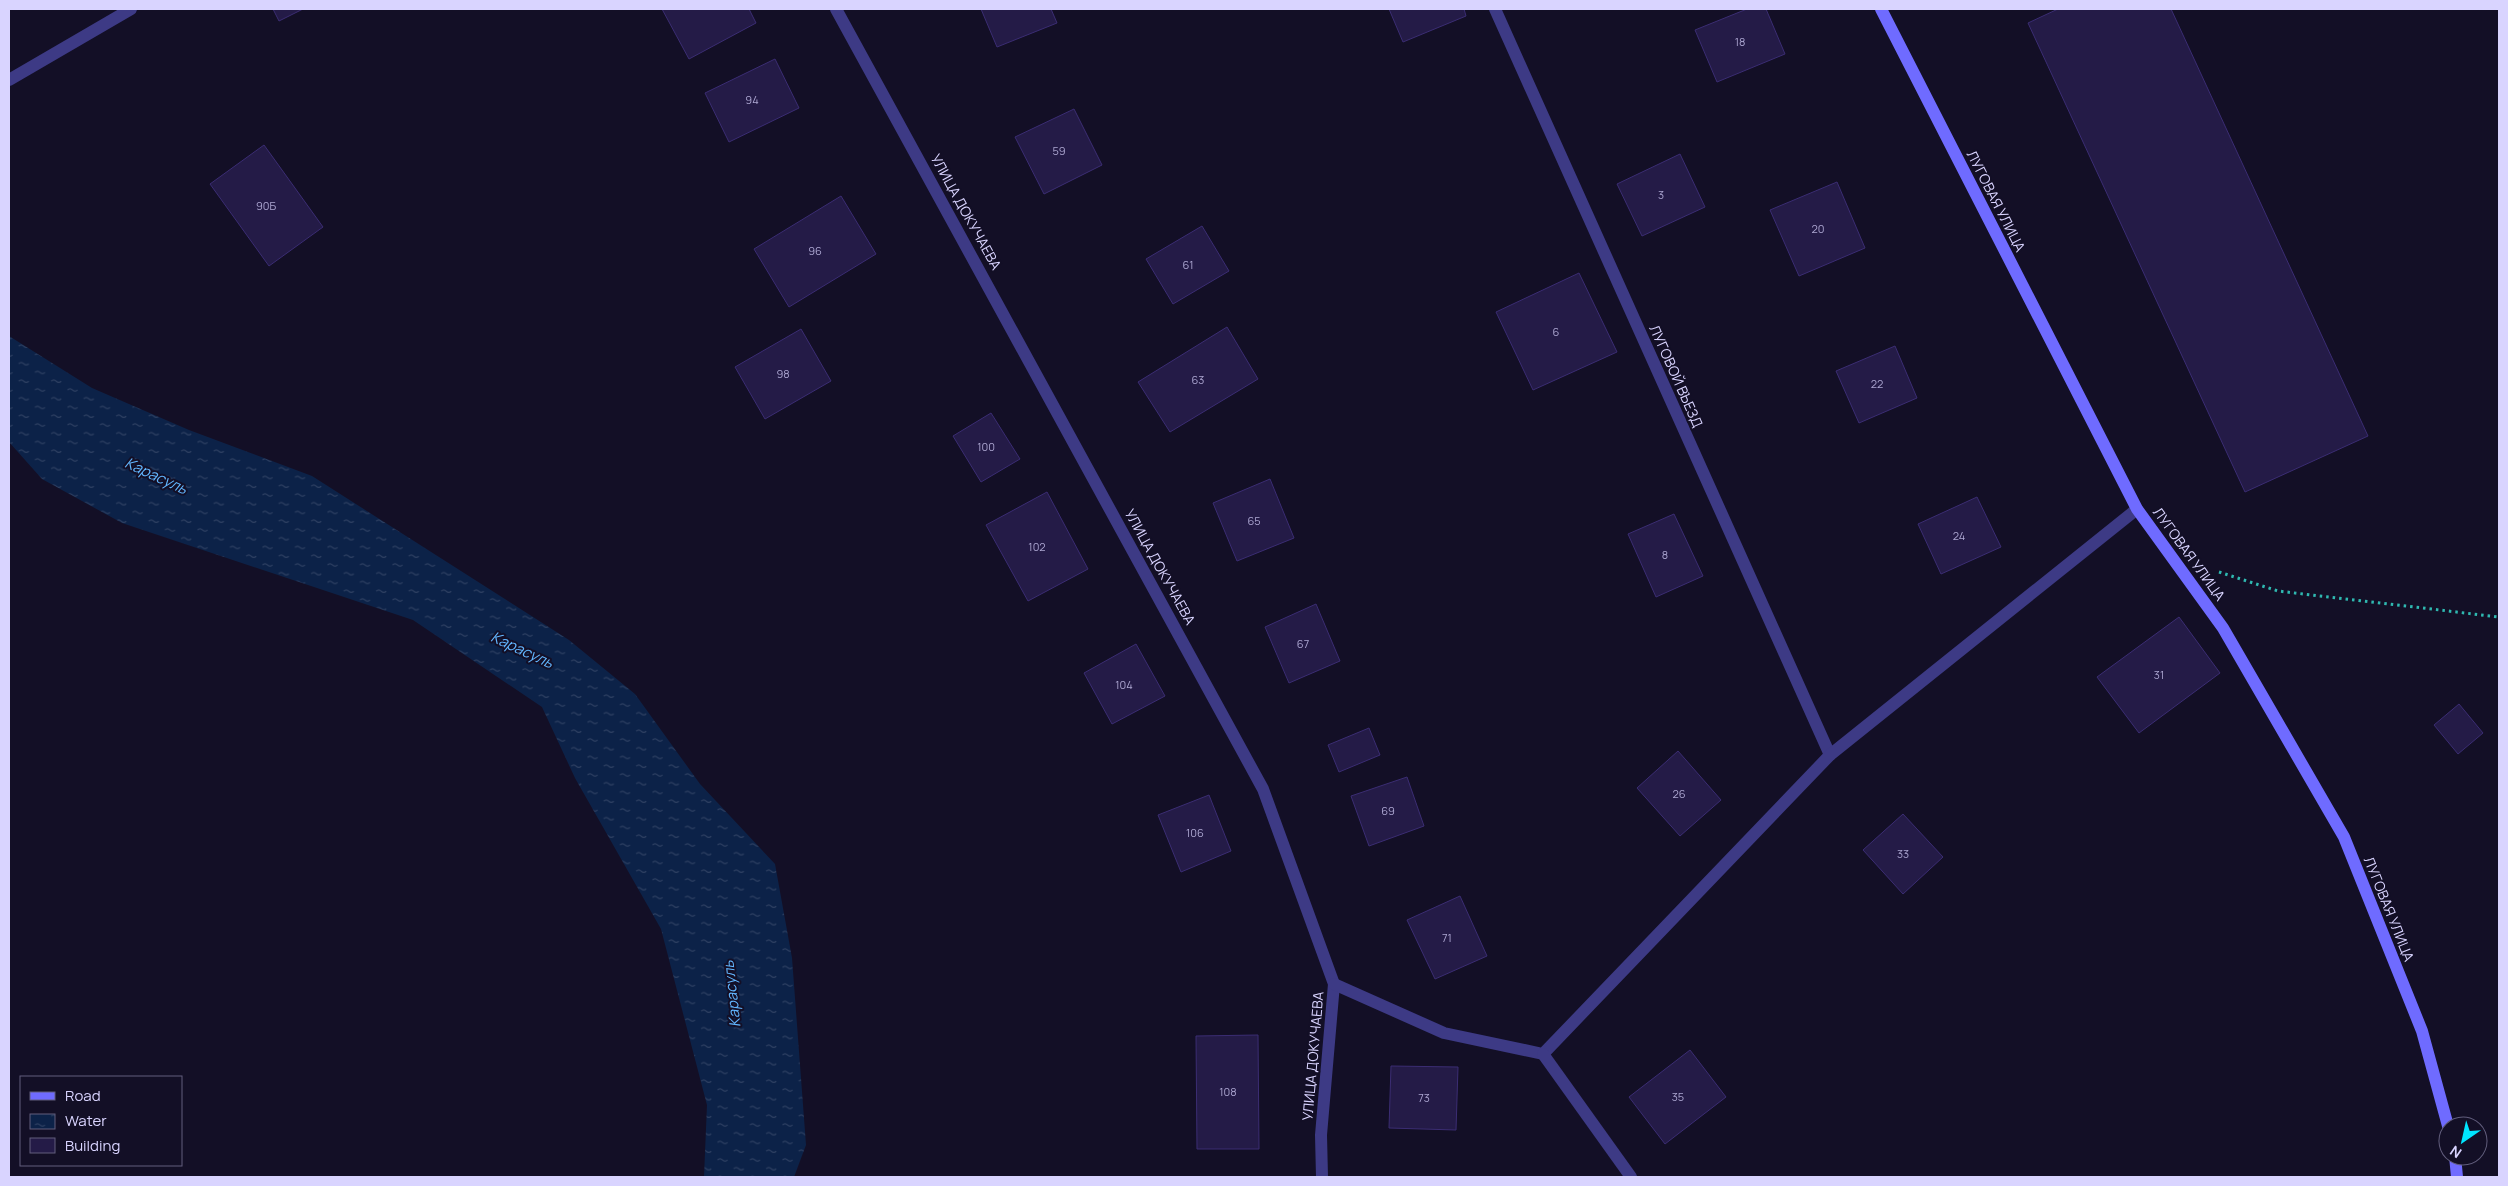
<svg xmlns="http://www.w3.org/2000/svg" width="2508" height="1186" font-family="Manrope,sans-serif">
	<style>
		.water { fill: url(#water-ripples) }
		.building { fill: #241b47; stroke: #3b2d73 }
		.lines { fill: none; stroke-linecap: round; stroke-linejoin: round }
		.path { stroke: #2fb8b0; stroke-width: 3; stroke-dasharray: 2.5 4; stroke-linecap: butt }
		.minor { stroke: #3d3a85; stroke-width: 12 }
		.secondary { stroke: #6f6bff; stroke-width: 12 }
		.labels { text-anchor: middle; stroke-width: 4; stroke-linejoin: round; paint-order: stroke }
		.number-label { font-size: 11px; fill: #aca6d1 }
		.street-label { font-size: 14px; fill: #d9d4ff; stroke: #130f26 }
		.water-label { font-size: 15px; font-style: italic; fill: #62b6ff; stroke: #130f26 }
	</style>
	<defs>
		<pattern id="water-ripples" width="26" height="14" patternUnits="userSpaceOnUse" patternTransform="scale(1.25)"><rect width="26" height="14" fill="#0c2248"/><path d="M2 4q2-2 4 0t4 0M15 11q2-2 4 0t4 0" fill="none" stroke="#2f4163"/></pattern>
	</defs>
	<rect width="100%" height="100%" fill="#130f26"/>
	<polygon class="water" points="9,336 92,388 189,430 312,476 569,640 635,694 700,784 775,864 792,958 806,1145 794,1177 704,1177 707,1105 661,929 575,778 542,707 413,620 122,523 42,479 9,442"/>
	<g class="building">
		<polygon points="273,9 303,9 279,21"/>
		<polygon points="662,9 749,9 756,23 689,59"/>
		<polygon points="981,9 1051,9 1057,23 997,47"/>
		<polygon points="1389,9 1464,9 1466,16 1403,42"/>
		<polygon points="1747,9 1766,9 1785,54 1717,82 1695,30"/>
		<polygon points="2058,9 2171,9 2368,436 2245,492 2028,23"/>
		<polygon points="775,59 799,108 729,142 705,93"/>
		<polygon points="1074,109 1102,165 1044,194 1015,137"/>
		<polygon points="264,145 323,227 269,266 210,184"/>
		<polygon points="1680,154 1705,207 1642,236 1617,184"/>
		<polygon points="1837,182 1865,248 1799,276 1770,210"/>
		<polygon points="841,196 876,254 789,307 754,249"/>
		<polygon points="1202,226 1229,271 1173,304 1146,259"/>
		<polygon points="1579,273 1617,352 1533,390 1496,312"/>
		<polygon points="1227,327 1258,379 1170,432 1138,382"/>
		<polygon points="801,329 831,381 765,419 735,367"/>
		<polygon points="1895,346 1917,398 1859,423 1836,371"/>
		<polygon points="991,413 1020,459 981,482 953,436"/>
		<polygon points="1270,479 1294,538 1237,561 1213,503"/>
		<polygon points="1047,492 1088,569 1028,601 986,525"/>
		<polygon points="1977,497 2001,547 1941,574 1918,524"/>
		<polygon points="1674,514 1703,576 1656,597 1628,534"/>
		<polygon points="1316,604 1340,661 1289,683 1265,627"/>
		<polygon points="2179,617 2220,673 2139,733 2097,677"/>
		<polygon points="1136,644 1165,696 1112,724 1084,673"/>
		<polygon points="2459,704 2483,733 2458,754 2434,725"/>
		<polygon points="1369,728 1380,755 1339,772 1328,745"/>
		<polygon points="1678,751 1721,800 1680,836 1637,788"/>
		<polygon points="1407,777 1424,826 1369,846 1351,796"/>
		<polygon points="1209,795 1231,851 1181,872 1158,815"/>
		<polygon points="1903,814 1943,857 1903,894 1863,850"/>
		<polygon points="1460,896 1487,956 1435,979 1407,920"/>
		<polygon points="1258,1035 1259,1149 1197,1149 1196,1036"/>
		<polygon points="1690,1050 1726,1097 1665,1144 1629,1097"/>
		<polygon points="1391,1066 1458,1067 1456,1130 1389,1128"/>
	</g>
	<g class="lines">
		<polyline class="path" points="2219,572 2278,591 2499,617"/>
		<g class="minor">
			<polyline points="836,9 1263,789 1334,984 1321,1135 1322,1177"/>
			<polyline points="1495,9 1830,755"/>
			<polyline points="9,80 131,9"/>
			<polyline points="1334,984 1444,1033 1543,1054 1830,755 2137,509"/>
			<polyline points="1543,1054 1631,1177"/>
		</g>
		<g class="secondary">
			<polyline points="1881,9 2137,509 2223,628 2344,837 2422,1031 2448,1126"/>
			<polyline points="2455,1156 2457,1177"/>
		</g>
	</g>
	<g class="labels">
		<g class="number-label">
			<text x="1740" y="46">18</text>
			<text x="752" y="104">94</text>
			<text x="1059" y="155">59</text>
			<text x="1661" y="199">3</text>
			<text x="266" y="210">90Б</text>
			<text x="1818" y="233">20</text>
			<text x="815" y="255">96</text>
			<text x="1188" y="269">61</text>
			<text x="1556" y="336">6</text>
			<text x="783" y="378">98</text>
			<text x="1198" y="384">63</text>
			<text x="1877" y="388">22</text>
			<text x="986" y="451">100</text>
			<text x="1254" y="525">65</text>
			<text x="1959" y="540">24</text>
			<text x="1037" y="551">102</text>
			<text x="1665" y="559">8</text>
			<text x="1303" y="648">67</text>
			<text x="2159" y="679">31</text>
			<text x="1124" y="689">104</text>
			<text x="1679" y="798">26</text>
			<text x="1388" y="815">69</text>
			<text x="1195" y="837">106</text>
			<text x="1903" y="858">33</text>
			<text x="1447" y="942">71</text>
			<text x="1228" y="1096">108</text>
			<text x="1678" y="1101">35</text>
			<text x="1424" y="1102">73</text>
		</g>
		<g class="street-label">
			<text transform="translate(1996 201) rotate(63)" y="5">ЛУГОВАЯ УЛИЦА</text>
			<text transform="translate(966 212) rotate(61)" y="5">УЛИЦА ДОКУЧАЕВА</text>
			<text transform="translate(1676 376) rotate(66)" y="5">ЛУГОВОЙ ВЪЕЗД</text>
			<text transform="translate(2189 554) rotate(54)" y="5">ЛУГОВАЯ УЛИЦА</text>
			<text transform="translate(1160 567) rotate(61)" y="5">УЛИЦА ДОКУЧАЕВА</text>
			<text transform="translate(2389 909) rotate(68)" y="5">ЛУГОВАЯ УЛИЦА</text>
			<text transform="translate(1313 1056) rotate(-85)" y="5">УЛИЦА ДОКУЧАЕВА</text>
		</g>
		<g class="water-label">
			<text transform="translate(156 476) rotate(25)" y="5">Карасуль</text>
			<text transform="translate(522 650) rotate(25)" y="5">Карасуль</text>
			<text transform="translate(732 994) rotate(-96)" y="5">Карасуль</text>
		</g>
	</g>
	<rect width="2508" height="1186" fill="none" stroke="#d9d4ff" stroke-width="20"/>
	<rect x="20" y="1076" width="162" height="90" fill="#130f26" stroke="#625e7d"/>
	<rect x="30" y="1092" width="25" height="8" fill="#6f6bff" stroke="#625e7d"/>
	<text x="65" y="1101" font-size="15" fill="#d9d4ff">Road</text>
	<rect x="30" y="1114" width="25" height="15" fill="url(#water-ripples)" stroke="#625e7d"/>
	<text x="65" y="1126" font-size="15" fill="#d9d4ff">Water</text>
	<rect x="30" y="1138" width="25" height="15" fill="#241b47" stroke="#625e7d"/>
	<text x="65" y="1151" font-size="15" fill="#d9d4ff">Building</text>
	<g transform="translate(2463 1141) rotate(214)"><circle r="24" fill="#130f26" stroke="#625e7d"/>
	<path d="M0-4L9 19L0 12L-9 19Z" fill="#00e5ff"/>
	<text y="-8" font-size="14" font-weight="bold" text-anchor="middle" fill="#d9d4ff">N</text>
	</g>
</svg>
